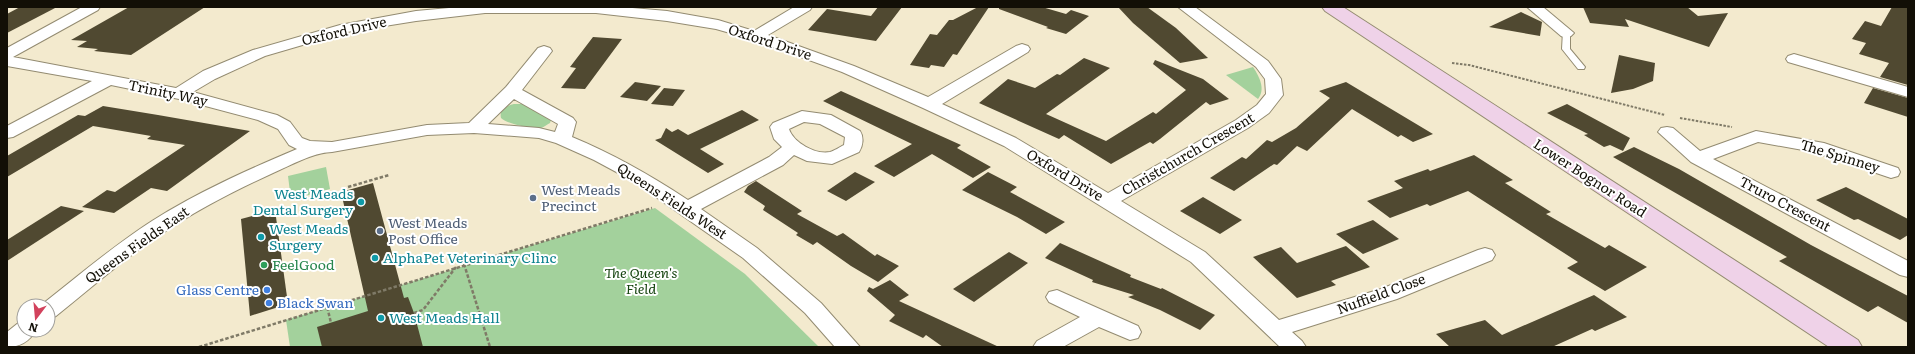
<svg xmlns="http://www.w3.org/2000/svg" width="1915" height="354" font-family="Literata,serif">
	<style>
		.green { fill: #a3d19c }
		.building { fill: #504931 }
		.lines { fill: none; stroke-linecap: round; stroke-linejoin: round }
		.lane-casing { stroke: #938b71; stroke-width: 2 }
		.street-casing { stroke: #938b71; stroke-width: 2 }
		.secondary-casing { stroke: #938b71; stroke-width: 2 }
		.path-far1 { stroke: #7f7a67; stroke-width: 2; stroke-dasharray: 2.5 1.5; stroke-linecap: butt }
		.path { stroke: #7f7a67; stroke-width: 2.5; stroke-dasharray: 3.5 2; stroke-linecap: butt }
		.lane { fill: #fff; fill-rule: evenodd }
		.street { fill: #fff; fill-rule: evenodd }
		.secondary { fill: #efd2e8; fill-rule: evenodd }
		.service-dot { fill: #5c6f8a; stroke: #fff; stroke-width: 1.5 }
		.culture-dot { fill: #0f9aa8; stroke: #fff; stroke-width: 1.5 }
		.leisure-dot { fill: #2e9e5b; stroke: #fff; stroke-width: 1.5 }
		.shop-dot { fill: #3f7fe0; stroke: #fff; stroke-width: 1.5 }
		.labels { text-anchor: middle; stroke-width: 4; stroke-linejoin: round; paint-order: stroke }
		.street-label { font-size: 14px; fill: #120f06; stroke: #fff }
		.service-label { font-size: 14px; fill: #4e5e75; stroke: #fff; text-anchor: start }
		.culture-label { font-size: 14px; fill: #0d838f; stroke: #fff; text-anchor: start }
		.leisure-label { font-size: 14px; fill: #27864d; stroke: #fff; text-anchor: start }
		.park-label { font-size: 14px; font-style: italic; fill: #164410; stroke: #fff }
		.shop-label { font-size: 14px; fill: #366cbe; stroke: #fff; text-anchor: end }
	</style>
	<rect width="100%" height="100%" fill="#f3eace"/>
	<g class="green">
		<path d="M1253,67c6,9 13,22 5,32l-32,-24z"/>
		<path d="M514,104h12l25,16 -1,3c-2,1 -6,4 -9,5 -9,1 -34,-4 -40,-10 -2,-9 5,-12 13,-14z"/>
		<polygon points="326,167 330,189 291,200 288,176"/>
		<polygon points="655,208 745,274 819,347 290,347 286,320"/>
	</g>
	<g class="building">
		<polygon points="20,7 57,7 7,33 7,14"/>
		<polygon points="129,7 205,7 131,55 94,51 98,49 77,47 87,41 71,40"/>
		<polygon points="878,7 902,7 876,41 808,30 827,9 871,16"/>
		<polygon points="978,7 989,7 957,55 953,54 944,67 931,65 929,68 910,65 930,34 937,35 949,20 953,20"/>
		<polygon points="999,7 1042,7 1066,14 1071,10 1089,16 1066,34 1046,28 1048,27 999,9"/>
		<polygon points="1118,7 1147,7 1176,28 1208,58 1180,63 1133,23"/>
		<polygon points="1583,7 1687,7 1698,16 1728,13 1709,47 1625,19 1629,27 1590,23"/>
		<polygon points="1892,7 1908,7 1908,85 1880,77 1889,63 1859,54 1866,43 1852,39 1865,21 1881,26"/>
		<polygon points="1521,12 1542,22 1540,36 1489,27"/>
		<polygon points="593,37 622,39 585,89 561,88 576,68 570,67"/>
		<polygon points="1619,55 1655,63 1653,81 1633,89 1611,93"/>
		<polygon points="1084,58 1110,68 1046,114 1106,141 1153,112 1156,114 1186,90 1153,64 1155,60 1203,79 1229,99 1210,105 1206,102 1160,139 1153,144 1150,142 1111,164 1064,135 1059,139 979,103 1008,79 1035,88 1057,74 1060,75"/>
		<polygon points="635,82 661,86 647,101 620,97"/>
		<polygon points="1346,82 1433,134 1413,142 1401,135 1398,137 1352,109 1307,151 1297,146 1277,165 1274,164 1234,191 1210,178 1242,157 1246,159 1267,140 1272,142 1296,128 1330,98 1319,91"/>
		<polygon points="664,88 685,90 673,106 651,104"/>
		<polygon points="1873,88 1908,98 1908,117 1864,103"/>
		<polygon points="841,91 961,145 957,148 991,167 973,178 932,154 894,177 874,166 912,144 823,101"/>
		<polygon points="1567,104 1630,138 1623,151 1610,145 1604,147 1584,135 1588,134 1547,113"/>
		<polygon points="103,106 158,115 250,131 167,191 151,188 114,213 82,207 107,190 115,192 185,145 147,139 151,136 93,126 7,177 7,156 78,115 85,116"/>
		<polygon points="742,110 759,120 700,149 724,164 708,173 655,140 661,138 666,128 672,132 678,129 688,135"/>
		<polygon points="1634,147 1679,169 1811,245 1908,296 1908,323 1878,306 1868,312 1779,261 1787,257 1613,157"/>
		<polygon points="1474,155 1513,180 1505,183 1551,212 1546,214 1605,248 1609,245 1647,267 1605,291 1567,268 1578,262 1468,191 1430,206 1427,204 1390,218 1367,201 1403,188 1394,181 1428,169 1430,171"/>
		<polygon points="855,172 875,182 846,201 827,191"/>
		<polygon points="988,172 1017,187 1010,192 1065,222 1046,234 1017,217 962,190"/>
		<polygon points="756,181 802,211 797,214 837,236 843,233 875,256 877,254 899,266 878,282 851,266 817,242 813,245 796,235 798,233 763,210 765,206 744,192 748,186"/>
		<polygon points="373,183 404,298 408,297 414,313 423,347 322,347 317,327 368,311 341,192"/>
		<polygon points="1846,187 1908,219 1908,235 1900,240 1858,219 1854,220 1816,200"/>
		<polygon points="1203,197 1242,220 1220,234 1180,211"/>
		<polygon points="61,206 84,211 7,261 7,240"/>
		<polygon points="275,210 288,304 250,316 241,219"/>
		<polygon points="1373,220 1399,239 1363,254 1336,234"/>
		<polygon points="1060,243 1131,275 1130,277 1161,289 1162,288 1215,315 1200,330 1160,310 1128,297 1134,295 1092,282 1093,280 1045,258"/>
		<polygon points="1346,246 1370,267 1331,281 1336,285 1297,298 1253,257 1281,247 1297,263"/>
		<polygon points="1009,252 1028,263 974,302 953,289"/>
		<polygon points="890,280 909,295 899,301 999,347 943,347 926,335 923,338 889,321 895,315 867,291 869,287 873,289"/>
		<polygon points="1594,295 1627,317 1595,331 1592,329 1552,347 1450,347 1436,334 1485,320 1502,335"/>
	</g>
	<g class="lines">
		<defs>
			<polygon id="lane" points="1563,31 1566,31 1570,33 1570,49 1585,67 1584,69 1578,69 1562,49"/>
			<g id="street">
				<path d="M82,7h18l-2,3 -85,47 163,31 27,-17 50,-21 87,-25 76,-14 44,-4h161l46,4 51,9 36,11 40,-24h18l-2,3 -42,25 86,31 74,31 88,-51 6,-2 6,2 2,3 -2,3 -86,52 74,34 92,55 128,-73 21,-15 9,-11 -1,-15 -9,-12 -78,-60h17l73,54 13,18 2,16 -14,18 -21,15 -127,73 84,51 74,68 102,-31 97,-39 7,-2 7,2 3,5 -3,5 -95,39 -105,33 10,9 4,6h-26l-89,-85 -187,-116 -81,-38 -81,-36 -91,-33 -35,-10 -49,-8 -71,-8h-111l-69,8 -69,11 -82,24 -50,23 -22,13 84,23 13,7 12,16 8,3 22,1 95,-17 42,-2 37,-36 32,-39 6,-2 6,2 2,3 -30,39 51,28 3,4 -4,15c41,17 78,38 116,63l81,-43 13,-10 -8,-8 -4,-12 3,-4 29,-12 29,4 29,16c4,6 3,15 -1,21l-27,12 -25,-3 -13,-6 -11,10 -82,44 56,39 64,55 39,44h-25l-30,-34 -62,-55 -110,-77 -39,-21 -38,-17 -17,-5 -65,-5 -47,2 -95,17c-21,1 -40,13 -59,21 -37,17 -73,35 -107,58 -39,25 -74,56 -110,85l-8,3v-13h-8c37,-29 73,-60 112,-85 46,-29 95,-51 145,-72l-8,-4 -11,-16 -20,-9 -79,-21 -68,-14 -98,52 -6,1v-12l85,-45 -85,-15v-18zM514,99l44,25 -3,8 -16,-4 -51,-4zM804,122l16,2 25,13 -1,8c-4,2 -10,6 -14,7 -15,3 -37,-10 -41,-23z"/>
				<polygon points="1527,7 1543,7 1574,33 1571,36 1566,38 1561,36"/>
				<polygon points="1794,54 1908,87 1908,97 1788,62 1786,59 1788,56"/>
				<polygon points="1667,127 1673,128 1700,151 1756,131 1824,143 1898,168 1900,172 1898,176 1891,178 1814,152 1758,142 1713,159 1908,261 1908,277 1900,275 1691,162 1658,132 1661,128"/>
				<polygon points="1057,290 1138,326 1141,332 1138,338 1130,340 1099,327 1063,347 1033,347 1037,341 1080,317 1049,302 1046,297 1049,292"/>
				<path d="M24,322v8h12c-7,12 -16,17 -29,17v-15l10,-8z"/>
			</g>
			<polygon id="secondary" points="1322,7 1343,7 1858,340 1862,347 1829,347 1325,11"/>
		</defs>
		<use href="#lane" class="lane-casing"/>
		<use href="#street" class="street-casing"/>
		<use href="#secondary" class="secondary-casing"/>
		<g class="path-far1">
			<polyline points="1452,63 1469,65 1665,115"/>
			<polyline points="1680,118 1732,127"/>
		</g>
		<g class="path">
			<polyline points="348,187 389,175"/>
			<polyline points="464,264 490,347"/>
			<polyline points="326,302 331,323"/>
			<polyline points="414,313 423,310 456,267"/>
			<polyline points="199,347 652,208"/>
		</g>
		<use href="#lane" class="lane"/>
		<use href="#street" class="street"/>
		<use href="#secondary" class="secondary"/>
	</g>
	<g class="service-dot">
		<circle cx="533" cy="198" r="4"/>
		<circle cx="380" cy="231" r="4"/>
	</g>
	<g class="culture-dot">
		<circle cx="361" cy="202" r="4"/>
		<circle cx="261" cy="237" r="4"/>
		<circle cx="375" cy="258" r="4"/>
		<circle cx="381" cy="318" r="4"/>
	</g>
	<circle class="leisure-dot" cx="264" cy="265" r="4"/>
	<g class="shop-dot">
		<circle cx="267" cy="290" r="4"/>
		<circle cx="269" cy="303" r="4"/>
	</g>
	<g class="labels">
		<g class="street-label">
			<text transform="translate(344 31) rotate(-13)" y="5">Oxford Drive</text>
			<text transform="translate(770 42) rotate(18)" y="5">Oxford Drive</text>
			<text transform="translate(168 93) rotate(12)" y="5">Trinity Way</text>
			<text transform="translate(1188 154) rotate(-30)" y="5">Christchurch Crescent</text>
			<text transform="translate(1840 156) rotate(17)" y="5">The Spinney</text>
			<text transform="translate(1065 175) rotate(31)" y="5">Oxford Drive</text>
			<text transform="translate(1590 178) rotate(33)" y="5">Lower Bognor Road</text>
			<text transform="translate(672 201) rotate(33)" y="5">Queens Fields West</text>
			<text transform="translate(1785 204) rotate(28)" y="5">Truro Crescent</text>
			<text transform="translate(137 245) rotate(-35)" y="5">Queens Fields East</text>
			<text transform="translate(1381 294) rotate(-20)" y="5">Nuffield Close</text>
		</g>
		<g class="service-label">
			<text x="541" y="195">West Meads<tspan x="541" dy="16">Precinct</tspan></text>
			<text x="388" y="228">West Meads<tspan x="388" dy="16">Post Office</tspan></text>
		</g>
		<g class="culture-label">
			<text x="353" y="199" text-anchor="end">West Meads<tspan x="353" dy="16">Dental Surgery</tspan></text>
			<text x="269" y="234">West Meads<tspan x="269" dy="16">Surgery</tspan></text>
			<text x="383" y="263">AlphaPet Veterinary Clinc</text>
			<text x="389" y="323">West Meads Hall</text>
		</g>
		<g class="leisure-label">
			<text x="272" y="270">FeelGood</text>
		</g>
		<g class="park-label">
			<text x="641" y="278">The Queen's<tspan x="641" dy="16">Field</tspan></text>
		</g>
		<g class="shop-label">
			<text x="259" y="295">Glass Centre</text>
			<text x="277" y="308" text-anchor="start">Black Swan</text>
		</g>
	</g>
	<rect width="1915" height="354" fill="none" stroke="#120f06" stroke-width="16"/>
	<g transform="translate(36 318) rotate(196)"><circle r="19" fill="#ffffff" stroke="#a09f9b"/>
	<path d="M0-3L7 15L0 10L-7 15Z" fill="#d2425d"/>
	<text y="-6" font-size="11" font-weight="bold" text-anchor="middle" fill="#120f06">N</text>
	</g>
</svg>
